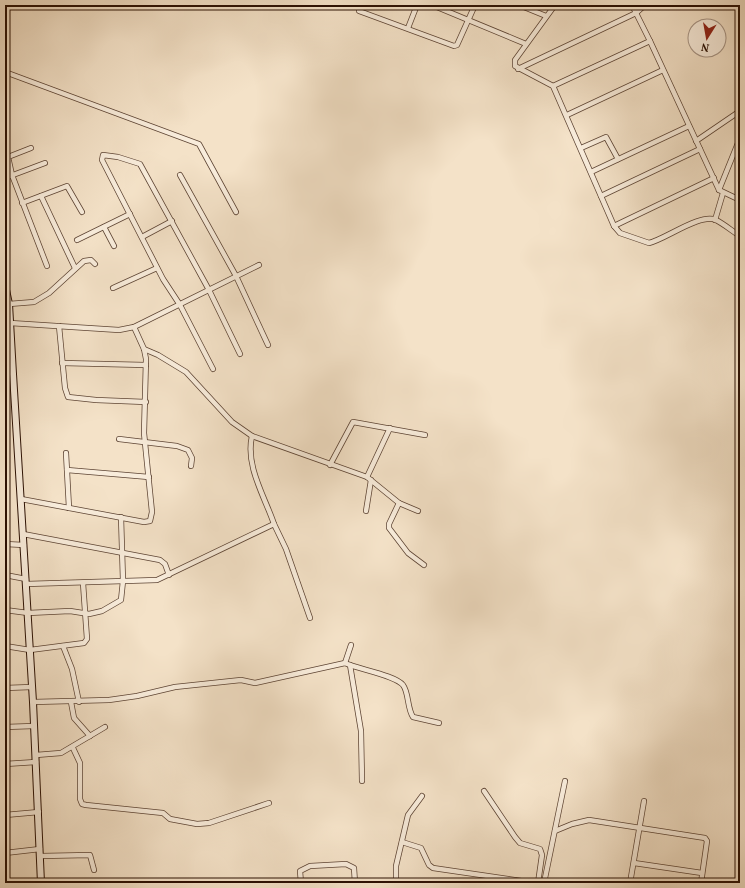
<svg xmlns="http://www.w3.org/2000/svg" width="745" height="888" font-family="Vollkorn,serif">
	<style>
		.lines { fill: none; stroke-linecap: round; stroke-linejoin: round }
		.street-casing { stroke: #5d4434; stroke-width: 6 }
		.secondary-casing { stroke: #2b1003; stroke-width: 8 }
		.street { stroke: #f8ecdb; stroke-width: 4.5 }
		.secondary { stroke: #f8ecdb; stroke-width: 6 }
	</style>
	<rect width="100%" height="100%" fill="#f4e2c8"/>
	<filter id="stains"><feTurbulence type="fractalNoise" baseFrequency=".005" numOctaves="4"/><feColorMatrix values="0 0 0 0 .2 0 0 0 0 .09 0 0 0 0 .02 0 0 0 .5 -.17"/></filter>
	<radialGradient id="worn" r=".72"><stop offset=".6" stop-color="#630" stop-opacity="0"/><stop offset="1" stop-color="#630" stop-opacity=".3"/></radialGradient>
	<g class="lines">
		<defs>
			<g id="street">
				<polyline points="359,5 359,11 454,46 457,45 475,5"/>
				<polyline points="432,5 526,44"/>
				<polyline points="519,5 546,16"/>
				<path d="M555,5l-40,55v6l38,20 61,140 6,7 29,10c17,-4 51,-30 67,-23 8,4 16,11 24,16"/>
				<polyline points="632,5 636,13 645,5"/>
				<polyline points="408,28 417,5"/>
				<polyline points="650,41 719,190 740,200"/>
				<polyline points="518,69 636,13 650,41 553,86"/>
				<polyline points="5,72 199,144 236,212"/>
				<polyline points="567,115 663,70"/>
				<polyline points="696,141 740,111"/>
				<polyline points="31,148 8,157 12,175 47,266"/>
				<polyline points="581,148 606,137 618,159"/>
				<polyline points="591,172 689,126"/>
				<polyline points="180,175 236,276 268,345"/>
				<polyline points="5,178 45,163"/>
				<polyline points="719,190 740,138"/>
				<polyline points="41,196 75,268"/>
				<polyline points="601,196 700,149"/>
				<polyline points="22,203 67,186 82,212"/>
				<polyline points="715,220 723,193"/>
				<polyline points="614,226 714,178"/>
				<polyline points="104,227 114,246"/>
				<polyline points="142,237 172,221"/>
				<polyline points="77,240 130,214"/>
				<polyline points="113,288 157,268"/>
				<polyline points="9,304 34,302 49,293 84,261 91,260 95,264"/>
				<polyline points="10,323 119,330 134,327 259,265"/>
				<polyline points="59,326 65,388 68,397 96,400 146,402"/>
				<polyline points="144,349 158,355 186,372 232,422 252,436 367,477 399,503 418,511"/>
				<polyline points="62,363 146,365"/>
				<polyline points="213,369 180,305 163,279 102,160 103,155 118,157 140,164 209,290 240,354"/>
				<path d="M252,436c-7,30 13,61 22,88"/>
				<polyline points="119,439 177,446 188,450 192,458 191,466"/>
				<polyline points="66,453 69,508"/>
				<polyline points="330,465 353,422 425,435"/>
				<polyline points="67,470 149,477"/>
				<polyline points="367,477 390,428"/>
				<polyline points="21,499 144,522 150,521 152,512 144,433 146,359 144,349 134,327"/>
				<polyline points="399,503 389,524 389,528 408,553 424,565"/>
				<polyline points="366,511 371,480"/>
				<polyline points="23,534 160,560 165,564 169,575"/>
				<polyline points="5,544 24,545"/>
				<polyline points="5,575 26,579"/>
				<polyline points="26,584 157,580 274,524 286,549 310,618"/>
				<polyline points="5,610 28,613 70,611 89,614 102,611 121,600 123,581 121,517"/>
				<polyline points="5,646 30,650 84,643 87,639 83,583"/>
				<polyline points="63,646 72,669 79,702"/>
				<polyline points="345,663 351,645"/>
				<polyline points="350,665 361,731 362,781"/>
				<polyline points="5,688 32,687"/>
				<path d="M33,702l76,-2 28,-4 38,-9 66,-7 14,3 90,-20c12,6 50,12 58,22 6,8 4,23 10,32l26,6"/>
				<polyline points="71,702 74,718 90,736"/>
				<polyline points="5,727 34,726"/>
				<polyline points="73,748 80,763 80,799 82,804 86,805 163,813 170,819 197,824 209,823 269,803"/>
				<polyline points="36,755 61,753 105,727"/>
				<polyline points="5,764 36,762"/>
				<polyline points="484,791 515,837 520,843 540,849 542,855 538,883"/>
				<polyline points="5,815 39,812"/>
				<polyline points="555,831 572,824 589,820 705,838 707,841 701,883"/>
				<polyline points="402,842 421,848 429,865 433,868 535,883"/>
				<polyline points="5,853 40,849"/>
				<polyline points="41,856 90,855 94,870"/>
				<polyline points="634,863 702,873"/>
				<polyline points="301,883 300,871 310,866 346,864 354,868 355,883"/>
				<polyline points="396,883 396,866 408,815 422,796"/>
				<polyline points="544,883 565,781"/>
				<polyline points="630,883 644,801"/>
			</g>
			<polyline id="secondary" points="5,285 9,304 13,374 33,702 41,883"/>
		</defs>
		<use href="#street" class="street-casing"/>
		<use href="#secondary" class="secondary-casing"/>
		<use href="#street" class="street"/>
		<use href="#secondary" class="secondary"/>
	</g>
	<rect width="745" height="888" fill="none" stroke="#f4e2c8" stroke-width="20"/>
	<rect x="6" y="6" width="733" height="876" fill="none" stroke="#2b1003" stroke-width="2"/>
	<rect x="10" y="10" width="725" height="868" fill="none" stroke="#2b1003"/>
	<g transform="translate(707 38) rotate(191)"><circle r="19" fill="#f8ecdb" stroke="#a69485"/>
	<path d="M0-3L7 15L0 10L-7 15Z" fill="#8f2418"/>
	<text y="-6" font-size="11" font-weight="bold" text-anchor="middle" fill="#2b1003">N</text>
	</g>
	<rect width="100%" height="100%" filter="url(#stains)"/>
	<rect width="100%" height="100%" fill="url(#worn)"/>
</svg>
